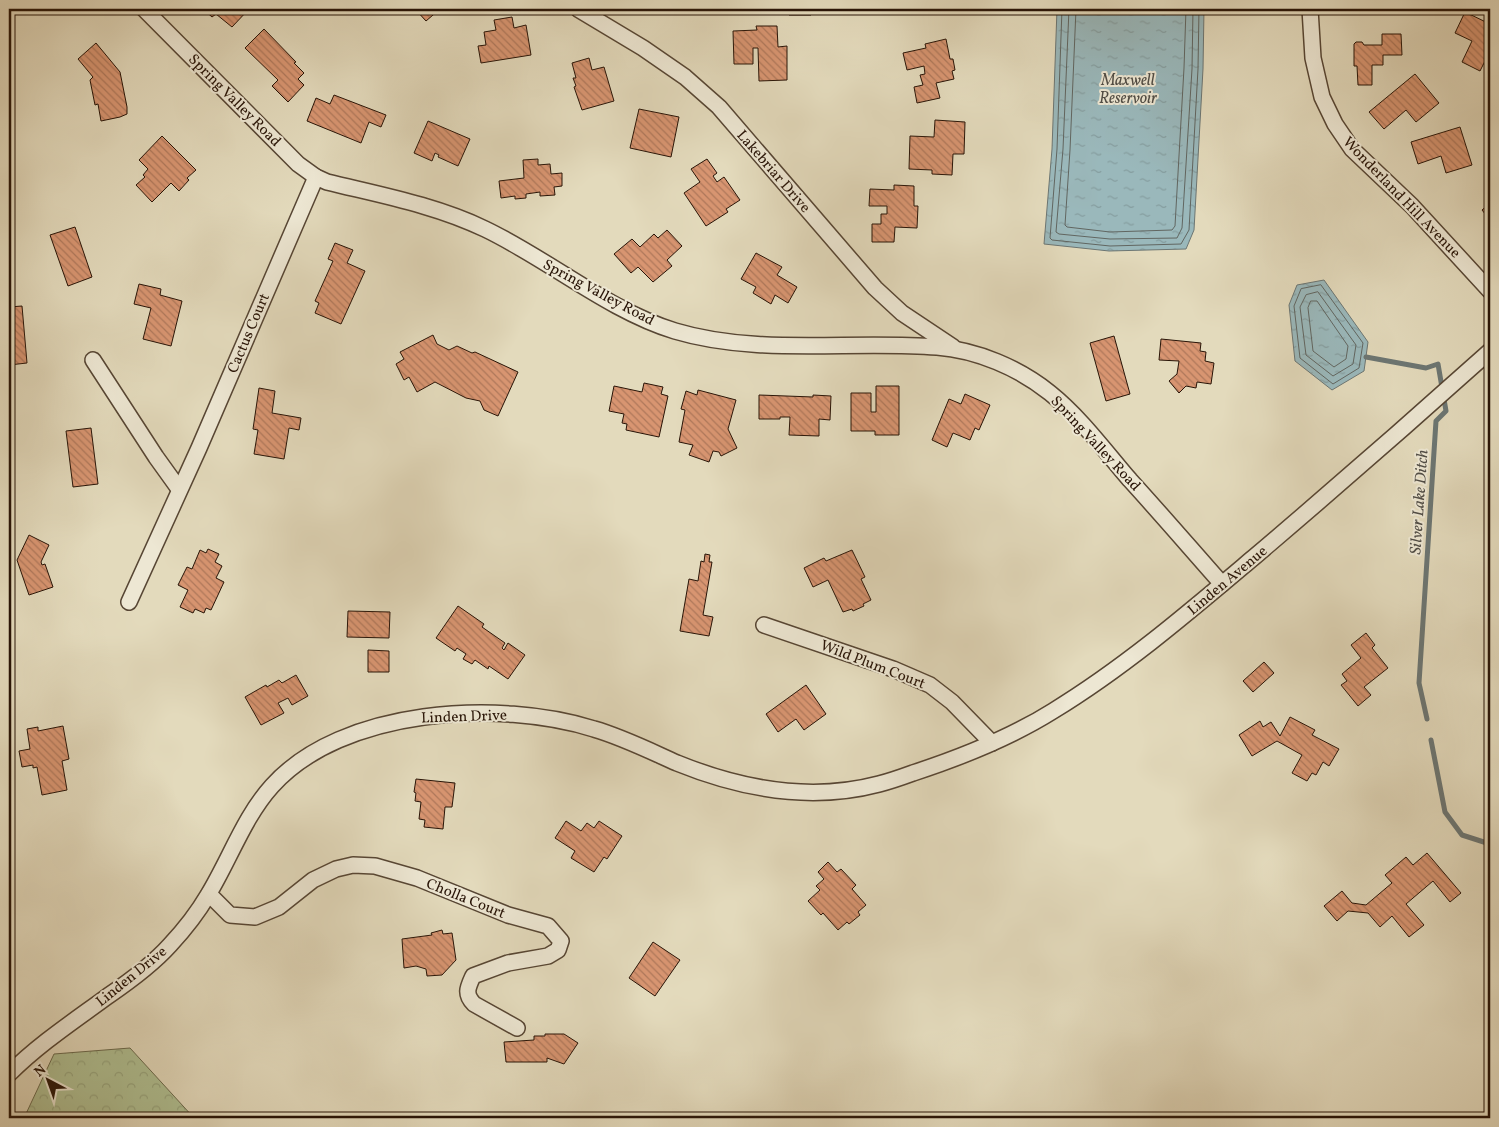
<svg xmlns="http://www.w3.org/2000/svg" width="1499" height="1127" font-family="Vollkorn,serif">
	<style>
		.forest { fill: url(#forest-crowns); stroke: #6c6a4d }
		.water { fill: url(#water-ripples); stroke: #6c7673 }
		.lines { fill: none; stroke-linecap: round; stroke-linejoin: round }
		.shore { stroke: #616661; stroke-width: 1 }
		.stream { stroke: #6c7673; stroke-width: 5 }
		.building { fill: url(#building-back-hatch); stroke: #281407 }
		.street-casing { stroke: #574634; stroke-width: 18 }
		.street { stroke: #ede7d3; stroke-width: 15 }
		.labels { text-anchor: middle; stroke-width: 4; stroke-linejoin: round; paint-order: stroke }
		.street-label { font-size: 15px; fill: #281407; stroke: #ede7d3 }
		.water-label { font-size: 16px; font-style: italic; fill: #504d46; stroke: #ede7d3 }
	</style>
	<defs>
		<pattern id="forest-crowns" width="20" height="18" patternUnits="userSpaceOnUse" patternTransform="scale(1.25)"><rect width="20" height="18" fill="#b0c093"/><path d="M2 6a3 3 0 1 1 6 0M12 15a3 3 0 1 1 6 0" fill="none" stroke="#97a47d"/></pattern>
		<pattern id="water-ripples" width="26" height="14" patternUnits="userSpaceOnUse" patternTransform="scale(1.25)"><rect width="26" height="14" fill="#9ab8bb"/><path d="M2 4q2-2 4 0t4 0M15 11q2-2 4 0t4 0" fill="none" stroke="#859d9f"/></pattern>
		<pattern id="building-back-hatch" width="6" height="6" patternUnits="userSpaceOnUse" patternTransform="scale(1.25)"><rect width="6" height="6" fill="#d89571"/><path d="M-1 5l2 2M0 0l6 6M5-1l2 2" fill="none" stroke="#af785b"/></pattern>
	</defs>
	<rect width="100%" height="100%" fill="#e3dabc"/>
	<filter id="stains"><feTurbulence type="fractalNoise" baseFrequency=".004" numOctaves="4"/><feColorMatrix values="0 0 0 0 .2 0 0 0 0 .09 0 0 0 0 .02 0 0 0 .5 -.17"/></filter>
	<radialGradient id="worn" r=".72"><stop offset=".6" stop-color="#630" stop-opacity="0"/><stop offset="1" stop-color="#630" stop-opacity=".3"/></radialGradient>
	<polygon class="forest" points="130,1048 194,1118 24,1118 54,1054"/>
	<g class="water">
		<polygon points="1057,9 1204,9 1203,69 1194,230 1186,249 1109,251 1044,244 1052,149"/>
		<polygon points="1324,280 1368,342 1364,371 1332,390 1295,361 1289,305 1297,285"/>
	</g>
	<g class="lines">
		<g class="shore">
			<polyline points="1062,9 1057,149 1050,238 1052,240 1110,246 1181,244 1189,230 1198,69 1199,9"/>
			<polyline points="1069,9 1063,149 1056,232 1059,234 1110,239 1177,238 1182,228 1192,69 1193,9"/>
			<polyline points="1076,9 1070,150 1065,225 1067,227 1110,232 1172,230 1175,226 1184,68 1186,9"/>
			<polygon points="1321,285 1363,343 1359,368 1333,384 1300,358 1294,306 1301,289"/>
			<polygon points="1318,292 1356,345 1353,364 1333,376 1306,355 1300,307 1306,295"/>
			<polygon points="1311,301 1317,301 1348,346 1346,359 1334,367 1313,351 1308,308"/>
		</g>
		<g class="stream">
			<polyline points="1366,357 1426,368 1438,364 1446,411 1436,421 1419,683 1427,719"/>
			<polyline points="1431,740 1445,812 1462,835 1490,844"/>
		</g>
	</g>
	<g class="building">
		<polygon points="203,9 249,9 232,27 216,14 212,17"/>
		<polygon points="415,9 440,9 426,21"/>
		<polygon points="766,9 811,9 811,15 789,15 789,11 766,12"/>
		<polygon points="928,9 969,9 951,13 950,9 930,14"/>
		<polygon points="1465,12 1490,24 1490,59 1487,57 1480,71 1462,62 1472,41 1455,33"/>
		<polygon points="512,17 514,28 526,25 531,55 481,63 478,46 486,45 484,32 496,30 494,20"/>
		<polygon points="756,26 777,26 778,47 787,46 787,80 759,81 758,48 753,48 753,64 734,64 733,31 757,30"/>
		<polygon points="264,29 296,62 294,63 304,73 298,79 304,85 288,102 272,86 278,80 245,48"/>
		<polygon points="1382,34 1401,34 1402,55 1383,55 1383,65 1372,65 1372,85 1358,85 1357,66 1354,66 1354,44 1356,42 1362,42 1364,45 1382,45"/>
		<polygon points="946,39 950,59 953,59 955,70 952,71 954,79 936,83 940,98 917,103 914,87 923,85 920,75 925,74 924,66 907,70 903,53 926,48 925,44"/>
		<polygon points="96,43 120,72 127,107 127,114 120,117 101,121 98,104 95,105 90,80 93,77 78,59"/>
		<polygon points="589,58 592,70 604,67 614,101 582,110 574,87 576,86 573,78 576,78 572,63"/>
		<polygon points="1415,74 1439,103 1416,122 1406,110 1384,129 1369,112"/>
		<polygon points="334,95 386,115 381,127 369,122 361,143 307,121 316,98 330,104"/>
		<polygon points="639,109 679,117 671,157 630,148"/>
		<polygon points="935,120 965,122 964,154 953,154 952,175 932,174 932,170 909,169 910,136 934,137"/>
		<polygon points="428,121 470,139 458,166 438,157 439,155 435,153 432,161 414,153"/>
		<polygon points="1460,127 1472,165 1446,173 1441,156 1418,164 1411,142"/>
		<polygon points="162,136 196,170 187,178 189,180 179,191 171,183 152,202 136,185 145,177 143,175 148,169 139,160"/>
		<polygon points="538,159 538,165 550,164 551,174 562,173 562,186 554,187 555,195 540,196 540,192 526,194 526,198 515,199 515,196 501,198 499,181 524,178 523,160"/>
		<polygon points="707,159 717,173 713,176 717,182 724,177 740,200 726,209 728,212 706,226 684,193 700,182 691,169"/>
		<polygon points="894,185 914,186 914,206 918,206 917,228 895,227 894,242 872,242 872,224 881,224 881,214 887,214 887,206 869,206 870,189 894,190"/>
		<polygon points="1490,203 1490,220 1482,210"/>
		<polygon points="75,227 92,277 68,286 50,235"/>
		<polygon points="667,230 682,246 667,260 672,266 653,282 638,267 631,273 614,254 632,239 640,247 654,234 658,238"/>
		<polygon points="335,243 353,250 347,263 365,271 341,324 315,313 319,303 315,301 333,261 328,259"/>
		<polygon points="756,253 782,267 777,275 797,287 788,303 775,295 771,304 753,293 756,287 741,279"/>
		<polygon points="139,284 161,289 160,295 182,301 171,346 143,339 151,308 134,304"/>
		<polygon points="22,306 27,363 9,365 9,307"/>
		<polygon points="433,335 437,344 449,350 457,346 472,353 475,352 518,372 498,416 484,410 480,401 466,398 435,382 417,392 409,377 404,380 396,364 404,359 400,352"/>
		<polygon points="1114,336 1130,394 1106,401 1090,343"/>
		<polygon points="1161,339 1201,343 1200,351 1206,352 1205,361 1214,363 1211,384 1197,382 1196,388 1186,386 1179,393 1169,381 1177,374 1179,361 1159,360"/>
		<polygon points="644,383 663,387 661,394 668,396 659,437 626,430 627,424 622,423 624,414 609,411 614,386 642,392"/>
		<polygon points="876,386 899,386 899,435 875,435 875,431 851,431 851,393 871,393 871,412 876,412"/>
		<polygon points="259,388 275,391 272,413 301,418 299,430 289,428 284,459 254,454 258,430 253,429"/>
		<polygon points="698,390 736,400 728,429 737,448 721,456 719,452 713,451 709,462 689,455 693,445 679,442 685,410 681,409 686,391 697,395"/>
		<polygon points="965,394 990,405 979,430 975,428 970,440 953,433 947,447 932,440 949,399 961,404"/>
		<polygon points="759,395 813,397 813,395 831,396 830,420 819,419 819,436 789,435 790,417 780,417 780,419 759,419"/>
		<polygon points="91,428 98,484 73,487 66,431"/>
		<polygon points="29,535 49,545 41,562 42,565 45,564 53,587 29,595 17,560"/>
		<polygon points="208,549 219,554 215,562 222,566 216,578 224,582 211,610 206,608 204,613 195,609 193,613 180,607 188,590 178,585 187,567 192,569 200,550 206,553"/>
		<polygon points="852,550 865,577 861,579 871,600 863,604 864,606 853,611 852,609 843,612 828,580 813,587 804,568 824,558 826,561"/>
		<polygon points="705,554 710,555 709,562 712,562 703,615 713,617 709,636 680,631 689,579 698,581 701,561 704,562"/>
		<polygon points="458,606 484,624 482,627 505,643 502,648 504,650 508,643 525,655 508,679 489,666 488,669 475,660 472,664 463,659 466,654 457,648 455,651 436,638"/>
		<polygon points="348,611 390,612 389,638 347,637"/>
		<polygon points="1366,633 1375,645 1372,648 1388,668 1364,687 1371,695 1358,706 1341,685 1347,681 1342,674 1361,658 1351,645"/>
		<polygon points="368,650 389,651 389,672 368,672"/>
		<polygon points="1264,662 1274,673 1253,692 1243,681"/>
		<polygon points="296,675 308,696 292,705 288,698 278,703 284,713 261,725 245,697 266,685 267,687 279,680 282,683"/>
		<polygon points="806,685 826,714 804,730 796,719 778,732 766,714"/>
		<polygon points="1290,717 1315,730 1312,735 1339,749 1329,766 1323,762 1316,775 1312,773 1307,781 1292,773 1302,755 1277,741 1252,756 1239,735 1260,721 1263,727 1271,722 1280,736"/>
		<polygon points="63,726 69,759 62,761 67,790 42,795 37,767 33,768 33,765 22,767 19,751 30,749 27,729 38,727 38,731"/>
		<polygon points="416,779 455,783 452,807 445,807 443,829 424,827 425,820 419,819 421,802 415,801 416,793 414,792"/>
		<polygon points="566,821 581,831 587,823 594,828 599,821 622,836 607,859 604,857 594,872 571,858 575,851 555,838"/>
		<polygon points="1427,853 1461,893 1450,902 1433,881 1406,904 1424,925 1409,937 1392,916 1380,927 1368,913 1348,911 1337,921 1324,906 1342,891 1352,903 1366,905 1392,883 1385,875 1406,857 1413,865"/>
		<polygon points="828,862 837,872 841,869 856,885 852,889 866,905 858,912 860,915 849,924 847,922 838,930 823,913 821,915 808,901 820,890 816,886 824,879 818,872"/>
		<polygon points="442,930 443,934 452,933 456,960 442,975 427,976 426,969 416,966 404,968 402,939 432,935 431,933"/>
		<polygon points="653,942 680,960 655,996 629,978"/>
		<polygon points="545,1034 564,1034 578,1043 564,1064 547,1058 547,1062 506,1062 504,1042 534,1040 534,1036 545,1036"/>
	</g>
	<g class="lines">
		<defs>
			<g id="street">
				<path d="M144,9l154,155 18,13 11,5c53,13 108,23 158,47 63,30 124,82 190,102 83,25 176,9 262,16 40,3 82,21 113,46 30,24 55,58 80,87 31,34 61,69 92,104"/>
				<polyline points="578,9 643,48 685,77 719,107 875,288 902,313 953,347"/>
				<polyline points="1310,9 1313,58 1322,97 1335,124 1352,149 1412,206 1490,291"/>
				<polyline points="93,360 156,457 179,489"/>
				<polyline points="129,602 199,448 316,177"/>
				<polyline points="764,625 893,669 930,685 952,702 992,743"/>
				<path d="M209,894l21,21 25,2 24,-10 34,-27 23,-11 17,-4 22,1 42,12 91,37 40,11 13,15 -3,9 -10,6 -40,7 -35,13c-5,11 -9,18 1,28l43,24"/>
				<path d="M9,1074c30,-30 65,-53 99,-78 22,-15 44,-31 62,-51 14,-15 28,-33 38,-50 22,-36 36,-78 64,-109 70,-78 227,-87 322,-57 28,8 56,22 83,34 64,26 134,39 202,21 12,-3 23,-7 34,-11 49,-16 97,-35 140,-62 72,-44 136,-99 200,-153 80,-68 159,-137 237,-207"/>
			</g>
		</defs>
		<use href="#street" class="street-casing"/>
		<use href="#street" class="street"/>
	</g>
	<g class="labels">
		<g class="street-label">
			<text transform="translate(235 100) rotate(45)" y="5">Spring Valley Road</text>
			<text transform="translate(774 171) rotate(49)" y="5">Lakebriar Drive</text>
			<text transform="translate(1402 197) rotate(46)" y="5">Wonderland Hill Avenue</text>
			<text transform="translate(599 292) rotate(28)" y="5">Spring Valley Road</text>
			<text transform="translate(248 333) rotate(-67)" y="5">Cactus Court</text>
			<text transform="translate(1096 443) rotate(47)" y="5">Spring Valley Road</text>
			<text transform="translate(1227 580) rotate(-40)" y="5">Linden Avenue</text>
			<text transform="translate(873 664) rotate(21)" y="5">Wild Plum Court</text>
			<text transform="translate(464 716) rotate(-2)" y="5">Linden Drive</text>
			<text transform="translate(466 898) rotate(22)" y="5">Cholla Court</text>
			<text transform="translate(131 976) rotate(-39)" y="5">Linden Drive</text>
		</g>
		<g class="water-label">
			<text x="1128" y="85">Maxwell<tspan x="1128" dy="18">Reservoir</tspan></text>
			<text transform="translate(1418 502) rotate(-86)" y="6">Silver Lake Ditch</text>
		</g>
	</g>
	<rect width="1499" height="1127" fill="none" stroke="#e3dabc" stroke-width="30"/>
	<rect x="10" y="10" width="1479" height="1107" fill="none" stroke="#281407" stroke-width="2.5"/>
	<rect x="15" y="15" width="1469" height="1097" fill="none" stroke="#281407"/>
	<g transform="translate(48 1080) rotate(319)" stroke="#ede7d3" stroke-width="4" paint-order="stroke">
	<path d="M0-4L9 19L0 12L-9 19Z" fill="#281407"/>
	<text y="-8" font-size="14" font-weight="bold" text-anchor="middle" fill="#281407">N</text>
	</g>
	<rect width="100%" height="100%" filter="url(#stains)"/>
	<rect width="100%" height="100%" fill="url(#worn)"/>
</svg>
